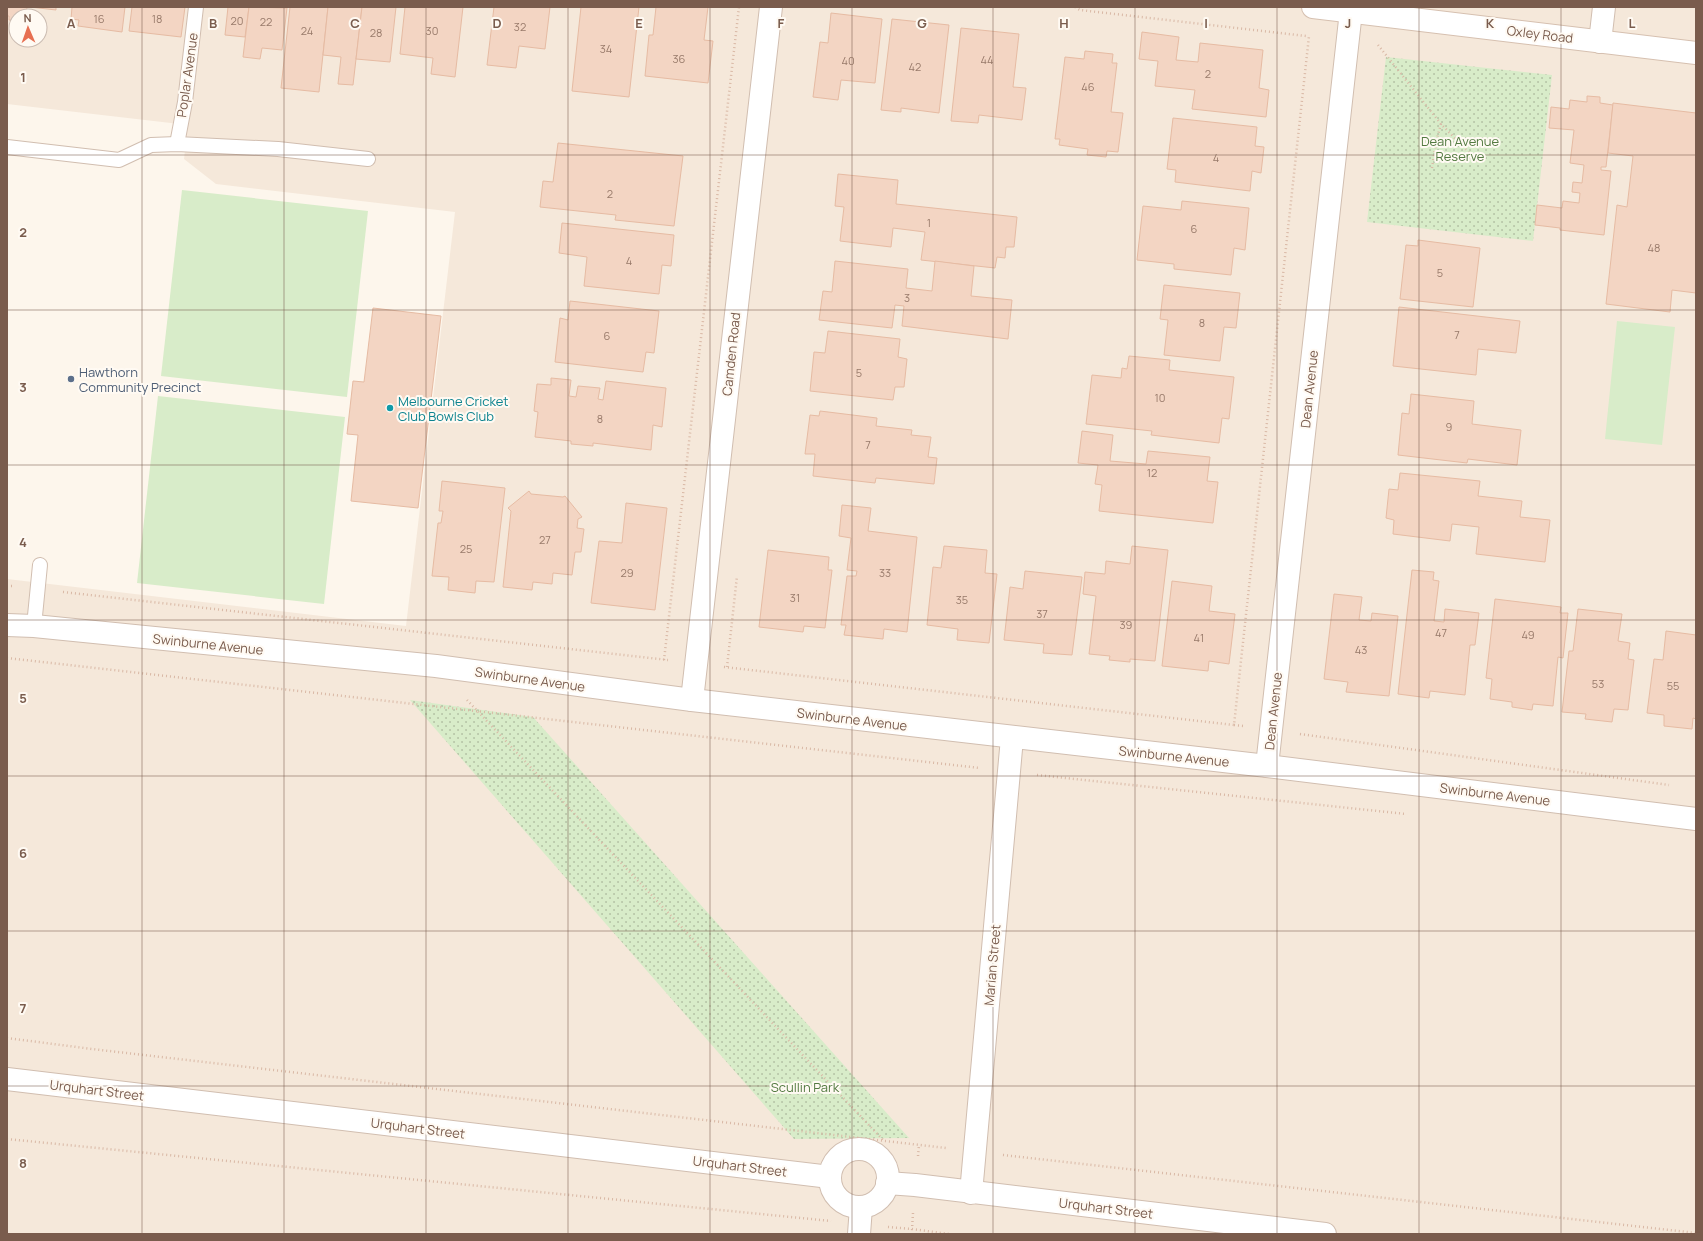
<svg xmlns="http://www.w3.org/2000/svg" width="1703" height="1241" font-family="Manrope,sans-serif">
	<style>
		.residential { fill: #f5e8da; fill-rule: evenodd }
		.grass { fill: #d8ecc9 }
		.park { fill: url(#park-dots) }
		.building { fill: #f3d5c3; stroke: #e6bba3 }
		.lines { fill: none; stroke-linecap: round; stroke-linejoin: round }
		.lane-casing { stroke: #d1beb0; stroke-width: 16 }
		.street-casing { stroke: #d1beb0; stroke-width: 24 }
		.secondary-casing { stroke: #d6c0b0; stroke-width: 24 }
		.path { stroke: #d9b8a5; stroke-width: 2.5; stroke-dasharray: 1 3; stroke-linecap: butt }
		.lane { stroke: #fff; stroke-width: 14 }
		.street { stroke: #fff; stroke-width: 22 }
		.secondary { stroke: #fff; stroke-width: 22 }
		.grid { fill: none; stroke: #7a5c4d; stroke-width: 1; stroke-opacity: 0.55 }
		.service-dot { fill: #5c6f8a; stroke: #fffaf3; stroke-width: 1.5 }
		.culture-dot { fill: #0f9aa8; stroke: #fffaf3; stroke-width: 1.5 }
		.labels { text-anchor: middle; stroke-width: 4; stroke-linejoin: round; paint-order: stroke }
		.number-label { font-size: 11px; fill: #987a6a }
		.street-label { font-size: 13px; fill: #7a5c4d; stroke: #fffaf3 }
		.park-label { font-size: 13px; fill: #537a41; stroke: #fffaf3 }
		.service-label { font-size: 13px; fill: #4e5e75; stroke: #fffaf3; text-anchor: start }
		.culture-label { font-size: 13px; fill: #0d838f; stroke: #fffaf3; text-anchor: start }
		.grid-label { font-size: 13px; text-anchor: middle; font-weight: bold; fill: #7a5c4d; stroke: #fffaf3; stroke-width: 4; stroke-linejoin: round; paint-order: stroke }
	</style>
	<defs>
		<pattern id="park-dots" width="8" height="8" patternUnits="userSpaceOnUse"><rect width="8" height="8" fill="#d8ecc9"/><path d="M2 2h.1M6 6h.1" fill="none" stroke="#b4c2a5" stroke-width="1.8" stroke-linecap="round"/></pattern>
	</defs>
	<rect width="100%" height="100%" fill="#fdf6ec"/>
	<path class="residential" d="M7,7h1689v1227h-1689v-655l399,47 49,-414 -239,-28 -32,-25 4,-34 -181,-21zM16,16h24v24h-24z"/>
	<g class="grass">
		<polygon points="182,190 368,211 347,397 161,376"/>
		<polygon points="1617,321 1675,327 1662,445 1605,439"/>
		<polygon points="158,396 345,417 324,604 137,583"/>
	</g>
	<g class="park">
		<polygon points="1386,57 1552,75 1533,241 1367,222"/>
		<polygon points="410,700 533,717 909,1138 794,1139"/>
	</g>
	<g class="building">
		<polygon points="7,7 27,7 26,16 16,16 16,21 9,20 9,16 7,16"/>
		<polygon points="30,7 56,7 56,10"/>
		<polygon points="72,7 125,7 122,32 78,26 79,20 71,19"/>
		<polygon points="132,7 185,7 181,37 129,31"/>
		<polygon points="228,7 249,7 245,37 225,35"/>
		<polygon points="249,7 287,8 282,50 262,48 260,59 243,57"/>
		<polygon points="290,7 328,7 319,92 281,88"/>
		<polygon points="328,7 362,7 353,85 338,84 341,57 323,55"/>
		<polygon points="362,7 396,7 390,62 356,59"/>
		<polygon points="405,7 463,7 455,77 431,74 433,58 400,54"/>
		<polygon points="494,7 550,7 545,49 519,46 516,68 487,65"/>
		<polygon points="581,7 639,7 629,97 572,91"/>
		<polygon points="656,7 708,7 704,40 713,41 708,83 645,76 649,35 653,35"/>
		<polygon points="831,13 882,19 875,83 841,80 838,100 813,97 820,42 828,43"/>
		<polygon points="892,19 949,25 939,113 901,108 901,112 881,110"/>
		<polygon points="961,28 1019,34 1013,87 1026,88 1022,120 979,115 978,123 951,121"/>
		<polygon points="1142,32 1179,37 1176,60 1198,62 1200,43 1263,50 1259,88 1269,90 1266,117 1192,109 1195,90 1155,86 1158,61 1139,59"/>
		<polygon points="1085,51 1113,54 1112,63 1117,63 1111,112 1123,113 1118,152 1107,151 1106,157 1087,155 1088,149 1059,145 1060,139 1055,139 1065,57 1084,59"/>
		<polygon points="1587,96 1600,97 1600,103 1613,105 1606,167 1601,167 1601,170 1611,171 1604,235 1560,230 1560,228 1535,225 1537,205 1562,208 1563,201 1579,203 1580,193 1572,192 1573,182 1582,183 1584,165 1570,163 1574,130 1549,128 1551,107 1569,109 1570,100 1587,102"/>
		<polygon points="1613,103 1696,113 1696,293 1672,290 1670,312 1606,304 1617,205 1627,207 1633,156 1608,153"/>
		<polygon points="1173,118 1257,127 1255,146 1264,147 1261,173 1252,171 1250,191 1175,182 1176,170 1167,169"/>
		<polygon points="558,143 683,156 674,226 615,220 616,215 540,207 543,181 553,182"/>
		<polygon points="838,174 898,180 896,204 1017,217 1014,247 1006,247 1005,258 997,257 995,268 921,260 925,232 893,228 891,247 840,241 844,207 835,206"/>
		<polygon points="1182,201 1249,208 1245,250 1234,248 1231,275 1174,269 1174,264 1137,260 1143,206 1181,210"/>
		<polygon points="562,223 674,235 671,266 662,265 659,294 584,286 587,257 559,253"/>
		<polygon points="1418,240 1480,248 1473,307 1400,299 1406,245 1418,246"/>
		<polygon points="835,261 908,269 906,288 932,291 935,261 974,266 971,296 1012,300 1008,339 902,326 904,306 895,305 892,328 819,320 823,291 832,292"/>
		<polygon points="1164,285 1240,293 1236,328 1224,327 1220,361 1164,355 1168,320 1160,319"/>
		<polygon points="570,301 659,311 654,353 646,352 643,372 555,362 560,318 568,320"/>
		<polygon points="1399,307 1520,321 1516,353 1478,349 1476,375 1393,366"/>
		<polygon points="373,308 441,316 418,508 351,501 358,435 347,434 353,381 364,382"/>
		<polygon points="828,331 900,339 898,357 907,359 904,387 895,387 893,400 810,391 814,352 825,353"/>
		<polygon points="1129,356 1170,360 1169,370 1234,377 1229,419 1222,418 1219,443 1151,435 1152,431 1086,424 1092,375 1121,378 1122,368 1127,369"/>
		<polygon points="551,378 571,380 569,396 576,397 578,386 600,388 598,399 603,400 606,381 666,388 662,427 653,425 651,450 593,443 593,446 571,444 571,441 535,437 538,412 534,411 537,384 551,385"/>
		<polygon points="1411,394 1474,401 1472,424 1521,430 1517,465 1468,459 1467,463 1398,455 1402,413 1409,414"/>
		<polygon points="820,411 877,418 876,426 912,430 911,435 931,437 928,457 937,458 934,484 876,478 875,483 813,476 815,454 805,454 810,415 819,416"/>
		<polygon points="1082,431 1113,435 1110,461 1146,464 1148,451 1210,457 1207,481 1218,482 1213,523 1099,511 1102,485 1095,484 1098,465 1078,463"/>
		<polygon points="1400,473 1480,481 1478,496 1522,501 1520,517 1550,520 1545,562 1476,554 1479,527 1452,524 1450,541 1393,534 1394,520 1386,518 1389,489 1398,490"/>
		<polygon points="442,481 505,488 494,582 476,581 475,593 448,590 449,577 432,576 438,523 441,523 443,511 439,511"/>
		<polygon points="529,491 531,494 563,497 565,496 582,517 578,519 577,528 584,529 581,552 575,552 572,575 553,573 552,584 533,582 532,590 503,587 511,511 508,508"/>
		<polygon points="626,503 667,508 655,610 591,603 599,541 622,543"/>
		<polygon points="842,505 871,508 868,531 917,537 907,632 884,629 883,639 844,635 846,625 841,625 847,576 856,576 857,571 847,570 851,538 839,536"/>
		<polygon points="944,546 987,550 985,573 997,574 989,643 957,640 958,629 927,625 933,567 941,568"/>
		<polygon points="1132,546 1168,550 1155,661 1130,659 1130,662 1109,660 1110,656 1089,654 1096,596 1083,594 1085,572 1105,574 1106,561 1130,564"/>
		<polygon points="768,550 829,557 828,570 832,570 825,628 804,626 803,632 759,627"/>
		<polygon points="1412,570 1434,572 1433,580 1439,581 1434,621 1444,622 1445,609 1479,613 1475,645 1470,645 1465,695 1430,691 1429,698 1398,694"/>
		<polygon points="1025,571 1082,577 1072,655 1043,653 1044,644 1004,640 1010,587 1023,589"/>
		<polygon points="1172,581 1212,586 1209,611 1235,614 1229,664 1209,661 1208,671 1162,666"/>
		<polygon points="1334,594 1362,597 1359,620 1371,621 1372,613 1398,616 1389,696 1346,692 1348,682 1324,679"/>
		<polygon points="1495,599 1561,607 1560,613 1568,613 1563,658 1558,657 1553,706 1533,704 1532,710 1512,707 1512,702 1490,699 1492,679 1486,678"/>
		<polygon points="1578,609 1622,614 1618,641 1630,643 1628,659 1634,660 1628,710 1614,709 1612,722 1585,719 1586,714 1562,712 1569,651 1573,651"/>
		<polygon points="1666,631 1696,635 1696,719 1693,718 1692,729 1664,726 1664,715 1647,713 1654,659 1663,660"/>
	</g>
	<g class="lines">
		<defs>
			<g id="lane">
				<polyline points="177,144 185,102 196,7"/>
				<polyline points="7,147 119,160 151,145 177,144 278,149 368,159"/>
				<polyline points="34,626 40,565"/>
			</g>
			<g id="street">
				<polyline points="1600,42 1604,7"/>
				<polyline points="7,625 34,626 436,666 692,700 1267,766 1696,819"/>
				<polyline points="692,700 771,7"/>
				<polyline points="1267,766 1351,11"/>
				<polyline points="7,1079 830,1177"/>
				<circle cx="859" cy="1178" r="29"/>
				<polyline points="887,1183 915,1185 1325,1234"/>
				<polyline points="971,1193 1012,738"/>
				<polyline points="859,1234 861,1207"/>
			</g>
			<polyline id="secondary" points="1313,7 1696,53"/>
		</defs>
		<use href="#lane" class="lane-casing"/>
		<use href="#street" class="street-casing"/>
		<use href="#secondary" class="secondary-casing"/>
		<g class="path">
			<polyline points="1075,7 1080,10 1306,36"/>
			<polyline points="1378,45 1441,124 1479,163"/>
			<polyline points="1432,168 1436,142 1441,124"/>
			<polyline points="7,586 14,586"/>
			<polyline points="63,592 668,660"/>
			<polyline points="7,658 980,768"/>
			<polyline points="664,660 739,7"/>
			<polyline points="724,667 1234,725 1309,36"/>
			<polyline points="727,667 737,576"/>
			<polyline points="467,700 884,1141"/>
			<polyline points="1234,725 1244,726"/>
			<polyline points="1300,734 1669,785"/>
			<polyline points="1037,775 1406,814"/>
			<polyline points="7,1038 92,1049 946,1148"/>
			<polyline points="7,1139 831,1221"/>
			<polyline points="1003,1155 1696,1233"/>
			<polyline points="918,1156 919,1145"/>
			<polyline points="913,1213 912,1229 949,1234"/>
			<polyline points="888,1227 912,1229"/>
		</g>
		<use href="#lane" class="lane"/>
		<use href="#street" class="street"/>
		<use href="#secondary" class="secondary"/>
	</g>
	<path class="grid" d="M142,7v1227M284,7v1227M426,7v1227M568,7v1227M710,7v1227M852,7v1227M993,7v1227M1135,7v1227M1277,7v1227M1419,7v1227M1561,7v1227M7,155h1689M7,310h1689M7,465h1689M7,620h1689M7,776h1689M7,931h1689M7,1086h1689"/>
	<circle class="service-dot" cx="71" cy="379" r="4"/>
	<circle class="culture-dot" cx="390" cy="408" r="4"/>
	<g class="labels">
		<g class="number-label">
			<text x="99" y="23">16</text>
			<text x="157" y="23">18</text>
			<text x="237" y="25">20</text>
			<text x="266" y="26">22</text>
			<text x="520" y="31">32</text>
			<text x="307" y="35">24</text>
			<text x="432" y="35">30</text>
			<text x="376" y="37">28</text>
			<text x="606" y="53">34</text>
			<text x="679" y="63">36</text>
			<text x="987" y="64">44</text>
			<text x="848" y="65">40</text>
			<text x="915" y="71">42</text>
			<text x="1208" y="78">2</text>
			<text x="1088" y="91">46</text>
			<text x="1216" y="162">4</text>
			<text x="610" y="198">2</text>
			<text x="929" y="227">1</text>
			<text x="1194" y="233">6</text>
			<text x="1654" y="252">48</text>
			<text x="629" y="265">4</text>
			<text x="1440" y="277">5</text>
			<text x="907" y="302">3</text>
			<text x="1202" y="327">8</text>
			<text x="1457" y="339">7</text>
			<text x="607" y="340">6</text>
			<text x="859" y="377">5</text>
			<text x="1160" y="402">10</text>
			<text x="600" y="423">8</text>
			<text x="1449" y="431">9</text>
			<text x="868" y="449">7</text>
			<text x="1152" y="477">12</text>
			<text x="545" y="544">27</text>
			<text x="466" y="553">25</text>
			<text x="627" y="577">29</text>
			<text x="885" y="577">33</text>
			<text x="795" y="602">31</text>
			<text x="962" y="604">35</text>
			<text x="1042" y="618">37</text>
			<text x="1126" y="629">39</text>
			<text x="1441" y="637">47</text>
			<text x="1528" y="639">49</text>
			<text x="1199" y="642">41</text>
			<text x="1361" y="654">43</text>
			<text x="1598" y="688">53</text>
			<text x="1673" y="690">55</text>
		</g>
		<g class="street-label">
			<text transform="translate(1540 34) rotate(7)" y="5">Oxley Road</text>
			<text transform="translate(187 75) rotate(-82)" y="5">Poplar Avenue</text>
			<text transform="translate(731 354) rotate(-84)" y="5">Camden Road</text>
			<text transform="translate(1309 389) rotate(-84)" y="5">Dean Avenue</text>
			<text transform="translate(208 644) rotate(6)" y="5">Swinburne Avenue</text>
			<text transform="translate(530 679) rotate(8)" y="5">Swinburne Avenue</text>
			<text transform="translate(1273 711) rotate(-84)" y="5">Dean Avenue</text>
			<text transform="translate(852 719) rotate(7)" y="5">Swinburne Avenue</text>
			<text transform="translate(1174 756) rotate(6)" y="5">Swinburne Avenue</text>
			<text transform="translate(1495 794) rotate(7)" y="5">Swinburne Avenue</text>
			<text transform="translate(992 965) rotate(-85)" y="5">Marian Street</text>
			<text transform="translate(97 1090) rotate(7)" y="5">Urquhart Street</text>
			<text transform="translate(418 1128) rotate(7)" y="5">Urquhart Street</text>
			<text transform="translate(740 1166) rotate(7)" y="5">Urquhart Street</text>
			<text transform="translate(1106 1208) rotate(7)" y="5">Urquhart Street</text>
		</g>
		<g class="park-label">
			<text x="1460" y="146">Dean Avenue<tspan x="1460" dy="15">Reserve</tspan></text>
			<text x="805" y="1092">Scullin Park</text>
		</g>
		<g class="service-label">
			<text x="79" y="377">Hawthorn<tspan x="79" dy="15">Community Precinct</tspan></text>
		</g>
		<g class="culture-label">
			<text x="398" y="406">Melbourne Cricket<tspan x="398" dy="15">Club Bowls Club</tspan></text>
		</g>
	</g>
	<g class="grid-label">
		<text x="71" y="28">A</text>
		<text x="213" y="28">B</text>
		<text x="355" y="28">C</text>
		<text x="497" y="28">D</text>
		<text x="639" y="28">E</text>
		<text x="781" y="28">F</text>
		<text x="922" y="28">G</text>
		<text x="1064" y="28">H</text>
		<text x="1206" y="28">I</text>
		<text x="1348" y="28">J</text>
		<text x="1490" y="28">K</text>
		<text x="1632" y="28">L</text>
		<text x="23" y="82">1</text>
		<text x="23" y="237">2</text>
		<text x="23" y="392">3</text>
		<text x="23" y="547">4</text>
		<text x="23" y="703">5</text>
		<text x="23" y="858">6</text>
		<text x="23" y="1013">7</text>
		<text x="23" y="1168">8</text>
	</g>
	<rect width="1703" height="1241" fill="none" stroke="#7a5c4d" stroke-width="16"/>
	<g transform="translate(28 28) rotate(358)"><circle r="19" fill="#fffaf3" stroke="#cabbb1"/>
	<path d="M0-3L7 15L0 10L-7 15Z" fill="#e76f51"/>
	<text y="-6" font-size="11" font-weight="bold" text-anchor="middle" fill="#7a5c4d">N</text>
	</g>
</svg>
